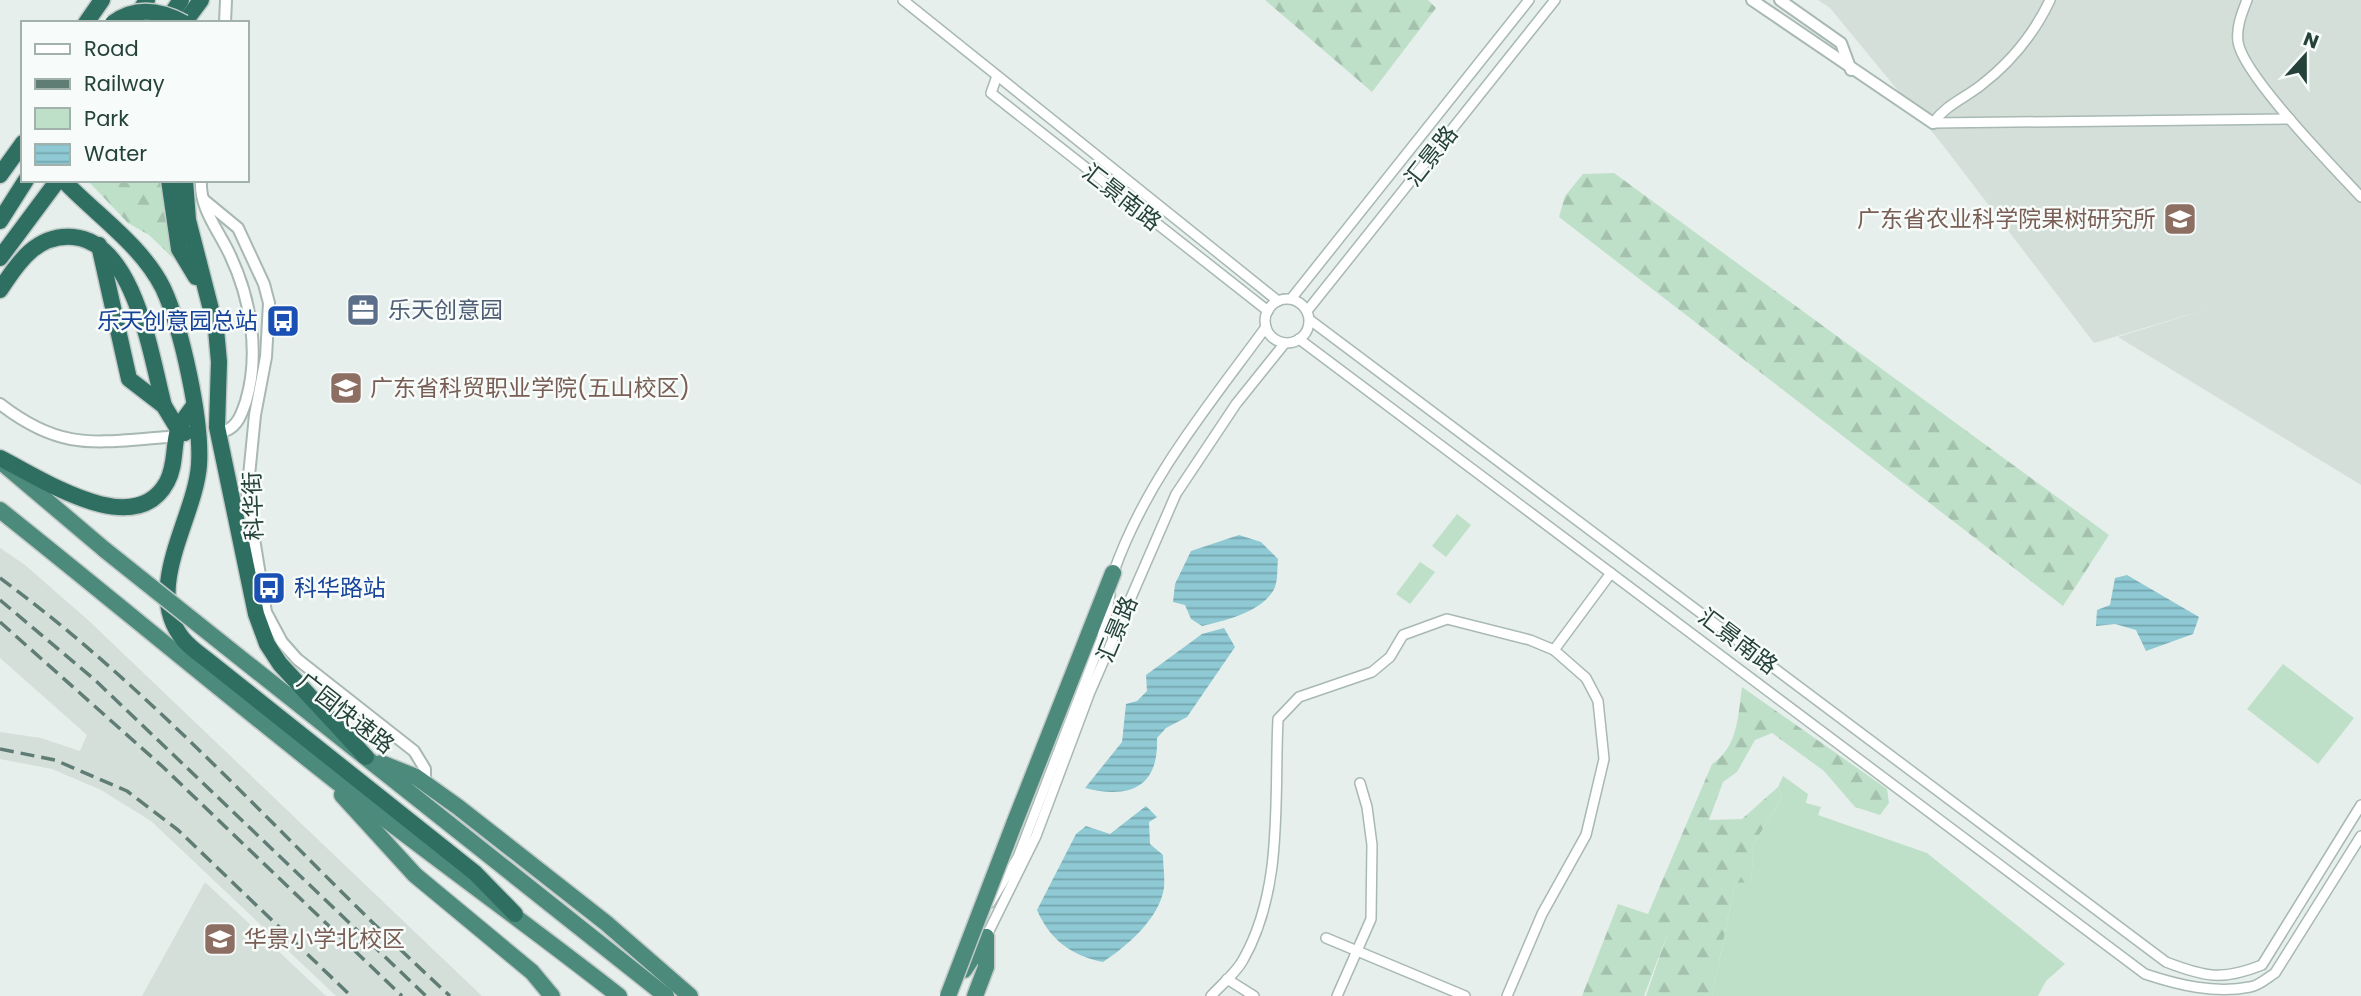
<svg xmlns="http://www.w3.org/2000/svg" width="2361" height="996" font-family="Poppins,'Noto Sans SC',sans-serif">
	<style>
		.built { fill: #d4dfda }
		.green { fill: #bfe0c8 }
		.forest { fill: url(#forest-firs) }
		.water { fill: url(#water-rules) }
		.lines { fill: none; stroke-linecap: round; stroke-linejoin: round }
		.minor-casing { stroke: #a8b8b2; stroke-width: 12 }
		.tertiary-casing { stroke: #a8b8b2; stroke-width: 14 }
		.trunk-casing { stroke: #c2cac8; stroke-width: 19 }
		.motorway-casing { stroke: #c2cac8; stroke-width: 19 }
		.minor { stroke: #fff; stroke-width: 9 }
		.tertiary { stroke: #fff; stroke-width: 10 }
		.trunk { stroke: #4c8a7c; stroke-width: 16 }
		.motorway { stroke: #2f6f62; stroke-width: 16 }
		.rail { stroke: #5f7d75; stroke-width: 3.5; stroke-dasharray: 14 7; stroke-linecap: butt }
		.trunk-bridge-casing { stroke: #c2cac8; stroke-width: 19; stroke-linecap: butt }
		.motorway-bridge-casing { stroke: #c2cac8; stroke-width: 19; stroke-linecap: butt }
		.trunk-bridge { stroke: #4c8a7c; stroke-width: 16 }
		.motorway-bridge { stroke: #2f6f62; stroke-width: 16 }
		.labels { text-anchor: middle; stroke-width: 5; stroke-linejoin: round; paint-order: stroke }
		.street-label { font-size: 23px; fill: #24423a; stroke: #f7fbf9 }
		.education-label { font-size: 23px; fill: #785e54; stroke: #f7fbf9; text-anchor: start }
		.service-label { font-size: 23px; fill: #4e5e75; stroke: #f7fbf9; text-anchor: start }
		.transit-label { font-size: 23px; fill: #164399; stroke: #f7fbf9; text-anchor: end }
	</style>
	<defs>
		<pattern id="forest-firs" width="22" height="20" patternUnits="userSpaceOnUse" patternTransform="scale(1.75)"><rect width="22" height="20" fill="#bfe0c8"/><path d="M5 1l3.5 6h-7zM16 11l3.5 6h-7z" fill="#a4c1ad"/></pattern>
		<pattern id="water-rules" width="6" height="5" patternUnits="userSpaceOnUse" patternTransform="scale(1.75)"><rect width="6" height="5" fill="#8ec9d4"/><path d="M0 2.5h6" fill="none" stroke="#74a5ad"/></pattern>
	</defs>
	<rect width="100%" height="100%" fill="#e6efeb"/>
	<g class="built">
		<polygon points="1818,0 2361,0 2361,485 2118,337 2211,308 2094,343 1942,144 1830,8"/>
		<polygon points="0,548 25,565 88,620 482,996 336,996 151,821 101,790 52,769 0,759 0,732 41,738 80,751 87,735 0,658"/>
		<polygon points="205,882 326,996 142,996"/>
	</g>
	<g class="green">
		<polygon points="1457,514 1471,525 1446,557 1432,546"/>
		<polygon points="1420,562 1435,572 1410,604 1396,594"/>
		<polygon points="2283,664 2354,718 2318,764 2247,709"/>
		<polygon points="1783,776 1808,794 1806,803 1821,807 1818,815 1927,853 2065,964 2046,981 2038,996 1712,996 1735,883 1751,881 1754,843 1782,798 1778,787"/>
	</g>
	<g class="forest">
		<polygon points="1265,0 1428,0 1436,8 1372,92"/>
		<polygon points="1614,173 2109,535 2063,606 1559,217 1565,196 1583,174"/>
		<polygon points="87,180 162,180 176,261 149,235 128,223"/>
		<path d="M1742,687l145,102 2,14 -9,12 -25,-8 -31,-36 -52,-38 -17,7 -18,32 -14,10 -14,38 33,-1 36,-32 4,11 -28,45 -3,39 -16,1 -23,113h-66l22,-64 -24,64h-62l36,-92 30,10 64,-150c26,-17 26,-48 30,-77z"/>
	</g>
	<g class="water">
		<path d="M1239,535l22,7 17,17c-1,8 0,20 -3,28 -10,24 -50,34 -73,39l-11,-7 -6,-14 -12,-3 2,-18 16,-33z"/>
		<polygon points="2127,575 2199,617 2193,634 2146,651 2136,630 2115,624 2096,626 2097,610 2110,605 2115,578"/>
		<path d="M1224,628l11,19 -48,70 -21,11 -9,10c2,50 -28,61 -72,50l37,-46 4,-38 11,-3 10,-10 -1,-16 56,-41z"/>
		<path d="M1146,806l11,11 -8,5 1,22 13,11c0,10 2,22 1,33 -5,31 -37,58 -61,74 -31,-6 -53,-22 -66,-52l39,-76 10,-8 24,8z"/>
	</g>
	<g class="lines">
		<defs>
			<g id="minor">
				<polyline points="903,0 1278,301"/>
				<path d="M2247,0c-5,13 -11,27 -9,42 5,33 97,127 123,155"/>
				<polyline points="997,76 991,93 1268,311"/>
				<polyline points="1933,123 2290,119"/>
				<path d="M1933,123c13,-18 30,-24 47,-37 30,-23 54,-52 70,-86"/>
				<polyline points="1291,299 1529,0"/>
				<circle cx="1287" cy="321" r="22"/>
				<polyline points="1307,311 1555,0"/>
				<path d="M1310,320l856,642c39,15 56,19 96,3l99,-160"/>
				<path d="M1299,339l846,635c33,11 70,20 105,13 9,-1 17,-9 25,-14l86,-137"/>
				<path d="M1113,574c32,-93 96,-169 153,-247"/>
				<polyline points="1554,650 1611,573"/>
				<polyline points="990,903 1018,857 1102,638 1110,595"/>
				<polyline points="986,937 1036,836 1090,692 1176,494 1236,404 1285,343"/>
				<polyline points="1326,938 1465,996"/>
				<polyline points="1227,979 1254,996"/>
				<path d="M1211,996c10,-11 25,-23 32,-36 41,-72 31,-161 35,-241l21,-22 73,-25 18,-15 13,-22 44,-16 83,21 24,10 32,28 12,23 6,58 -18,76 -44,79 -35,82"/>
				<polyline points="1337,996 1371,919 1372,845 1367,807 1360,783"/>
			</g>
			<g id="tertiary">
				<polyline points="1752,0 1933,123"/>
				<polyline points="1780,0 1841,43 1851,70"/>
				<polyline points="225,23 226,0"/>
				<path d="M201,180c-2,28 18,51 29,75 21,44 30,99 16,146 -4,12 -8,25 -21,30"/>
				<polyline points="204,200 238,228 264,284 269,303 266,357 255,415 247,496 266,612 282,642 297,659 414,751 425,769 425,783"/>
				<path d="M0,404c62,48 95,38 169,33"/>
			</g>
			<g id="trunk">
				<polyline points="0,461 105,550"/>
				<path d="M0,510c108,86 214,175 323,261 97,77 198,148 296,225"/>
				<polyline points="224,645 666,996"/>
				<polyline points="381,763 416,777 458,807 606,923 690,996"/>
				<polyline points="342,795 415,875 532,972 552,996"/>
				<polyline points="1014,824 1113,573"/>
				<polyline points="964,970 986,937"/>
				<polyline points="975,996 986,967 986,937"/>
			</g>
			<g id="motorway">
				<polyline points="86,23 102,0"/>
				<polyline points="132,23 147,0"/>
				<polyline points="165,23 181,0"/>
				<polyline points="184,23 201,0"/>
				<polyline points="0,175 23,143"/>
				<polyline points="169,180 179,249 196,277"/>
				<polyline points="185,180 188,220 216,329 219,362 217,427 256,614 267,644 280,664 366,757"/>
				<path d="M66,183c32,33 76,63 97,105 19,41 39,133 36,177 -4,54 -57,124 -16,174 7,9 18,16 28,24l264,210 40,41"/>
				<polyline points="0,221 26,180"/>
				<polyline points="99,245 129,379 164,406 178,429 185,433"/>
				<polyline points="0,258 58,180"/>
				<path d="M0,290c18,-28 37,-56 73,-53 62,5 78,120 91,169"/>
				<path d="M0,458c42,21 135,84 167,24 9,-17 6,-35 11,-52 3,-8 10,-16 15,-23"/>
			</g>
		</defs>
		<use href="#minor" class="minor-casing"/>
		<use href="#tertiary" class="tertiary-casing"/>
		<use href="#trunk" class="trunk-casing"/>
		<use href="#motorway" class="motorway-casing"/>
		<use href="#minor" class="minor"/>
		<use href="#tertiary" class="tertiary"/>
		<use href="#trunk" class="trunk"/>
		<use href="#motorway" class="motorway"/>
		<g class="rail">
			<path d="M0,578c165,121 299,280 450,418"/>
			<polyline points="0,600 95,680 426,996"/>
			<polyline points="0,622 163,767 402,996"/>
			<polyline points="0,749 55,760 127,791 178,830 351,996"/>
		</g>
		<defs>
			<g id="trunk-bridge">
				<polyline points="105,550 224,645"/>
				<polyline points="948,996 1014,824"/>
			</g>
			<path id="motorway-bridge" d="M113,23c23,-17 47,-13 71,0"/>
		</defs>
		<use href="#trunk-bridge" class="trunk-bridge-casing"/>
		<use href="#motorway-bridge" class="motorway-bridge-casing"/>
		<use href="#trunk-bridge" class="trunk-bridge"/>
		<use href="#motorway-bridge" class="motorway-bridge"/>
	</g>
	<defs>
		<symbol id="university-square" viewBox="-11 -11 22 22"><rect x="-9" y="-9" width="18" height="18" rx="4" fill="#8d6e63" stroke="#f7fbf9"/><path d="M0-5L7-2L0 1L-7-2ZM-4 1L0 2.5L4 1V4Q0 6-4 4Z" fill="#fff"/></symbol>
		<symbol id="office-square" viewBox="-11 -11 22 22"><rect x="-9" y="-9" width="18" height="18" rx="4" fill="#5c6f8a" stroke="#f7fbf9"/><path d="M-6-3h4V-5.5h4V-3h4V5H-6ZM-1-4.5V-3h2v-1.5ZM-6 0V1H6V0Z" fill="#fff"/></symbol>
		<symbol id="bus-square" viewBox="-11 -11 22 22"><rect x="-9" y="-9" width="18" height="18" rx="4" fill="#1a4fb4" stroke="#f7fbf9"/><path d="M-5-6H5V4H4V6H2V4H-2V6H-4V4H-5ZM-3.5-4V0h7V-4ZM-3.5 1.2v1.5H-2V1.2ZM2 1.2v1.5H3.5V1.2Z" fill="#fff"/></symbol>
		<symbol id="school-square" viewBox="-11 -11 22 22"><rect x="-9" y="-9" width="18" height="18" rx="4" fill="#8d6e63" stroke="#f7fbf9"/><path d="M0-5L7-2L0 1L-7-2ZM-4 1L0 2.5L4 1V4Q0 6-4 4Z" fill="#fff"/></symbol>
	</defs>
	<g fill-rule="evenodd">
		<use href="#university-square" x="2161" y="200" width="38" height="38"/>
		<use href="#office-square" x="344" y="291" width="38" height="38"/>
		<use href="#bus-square" x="264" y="302" width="38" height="38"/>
		<use href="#university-square" x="327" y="369" width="38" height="38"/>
		<use href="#bus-square" x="250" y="569" width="38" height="38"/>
		<use href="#school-square" x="201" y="920" width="38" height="38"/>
	</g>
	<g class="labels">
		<g class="street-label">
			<text transform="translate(1431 156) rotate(-52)" y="8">汇景路</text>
			<text transform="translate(1122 197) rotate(38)" y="8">汇景南路</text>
			<text transform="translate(253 506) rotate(-92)" y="8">科华街</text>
			<text transform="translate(1117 629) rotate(-67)" y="8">汇景路</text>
			<text transform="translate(1738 641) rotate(37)" y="8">汇景南路</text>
			<text transform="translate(346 713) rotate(38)" y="8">广园快速路</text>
		</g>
		<g class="education-label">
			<text x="2156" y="227" text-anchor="end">广东省农业科学院果树研究所</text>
			<text x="370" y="396">广东省科贸职业学院(五山校区)</text>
			<text x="244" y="947">华景小学北校区</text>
		</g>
		<g class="service-label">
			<text x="388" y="318">乐天创意园</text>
		</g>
		<g class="transit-label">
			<text x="258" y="329">乐天创意园总站</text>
			<text x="294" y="596" text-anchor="start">科华路站</text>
		</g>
	</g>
	<rect x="21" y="21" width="228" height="161" fill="#f7fbf9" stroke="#a3b1ad" stroke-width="2"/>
	<rect x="35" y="44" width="35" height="10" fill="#ffffff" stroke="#a3b1ad" stroke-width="2"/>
	<text x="84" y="56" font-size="21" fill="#24423a">Road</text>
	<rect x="35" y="79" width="35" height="10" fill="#5f7d75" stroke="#a3b1ad" stroke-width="2"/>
	<text x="84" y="91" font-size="21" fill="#24423a">Railway</text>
	<rect x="35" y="108" width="35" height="21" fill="#bfe0c8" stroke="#a3b1ad" stroke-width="2"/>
	<text x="84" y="126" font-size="21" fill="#24423a">Park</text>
	<rect x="35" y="144" width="35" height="21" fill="url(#water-rules)" stroke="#a3b1ad" stroke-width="2"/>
	<text x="84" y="161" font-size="21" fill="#24423a">Water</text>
	<g transform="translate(2305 56) rotate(21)" stroke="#f7fbf9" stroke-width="5" paint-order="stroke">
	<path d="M0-5L12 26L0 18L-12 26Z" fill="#24423a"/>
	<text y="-10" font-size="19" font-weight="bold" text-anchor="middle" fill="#24423a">N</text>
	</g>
</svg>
